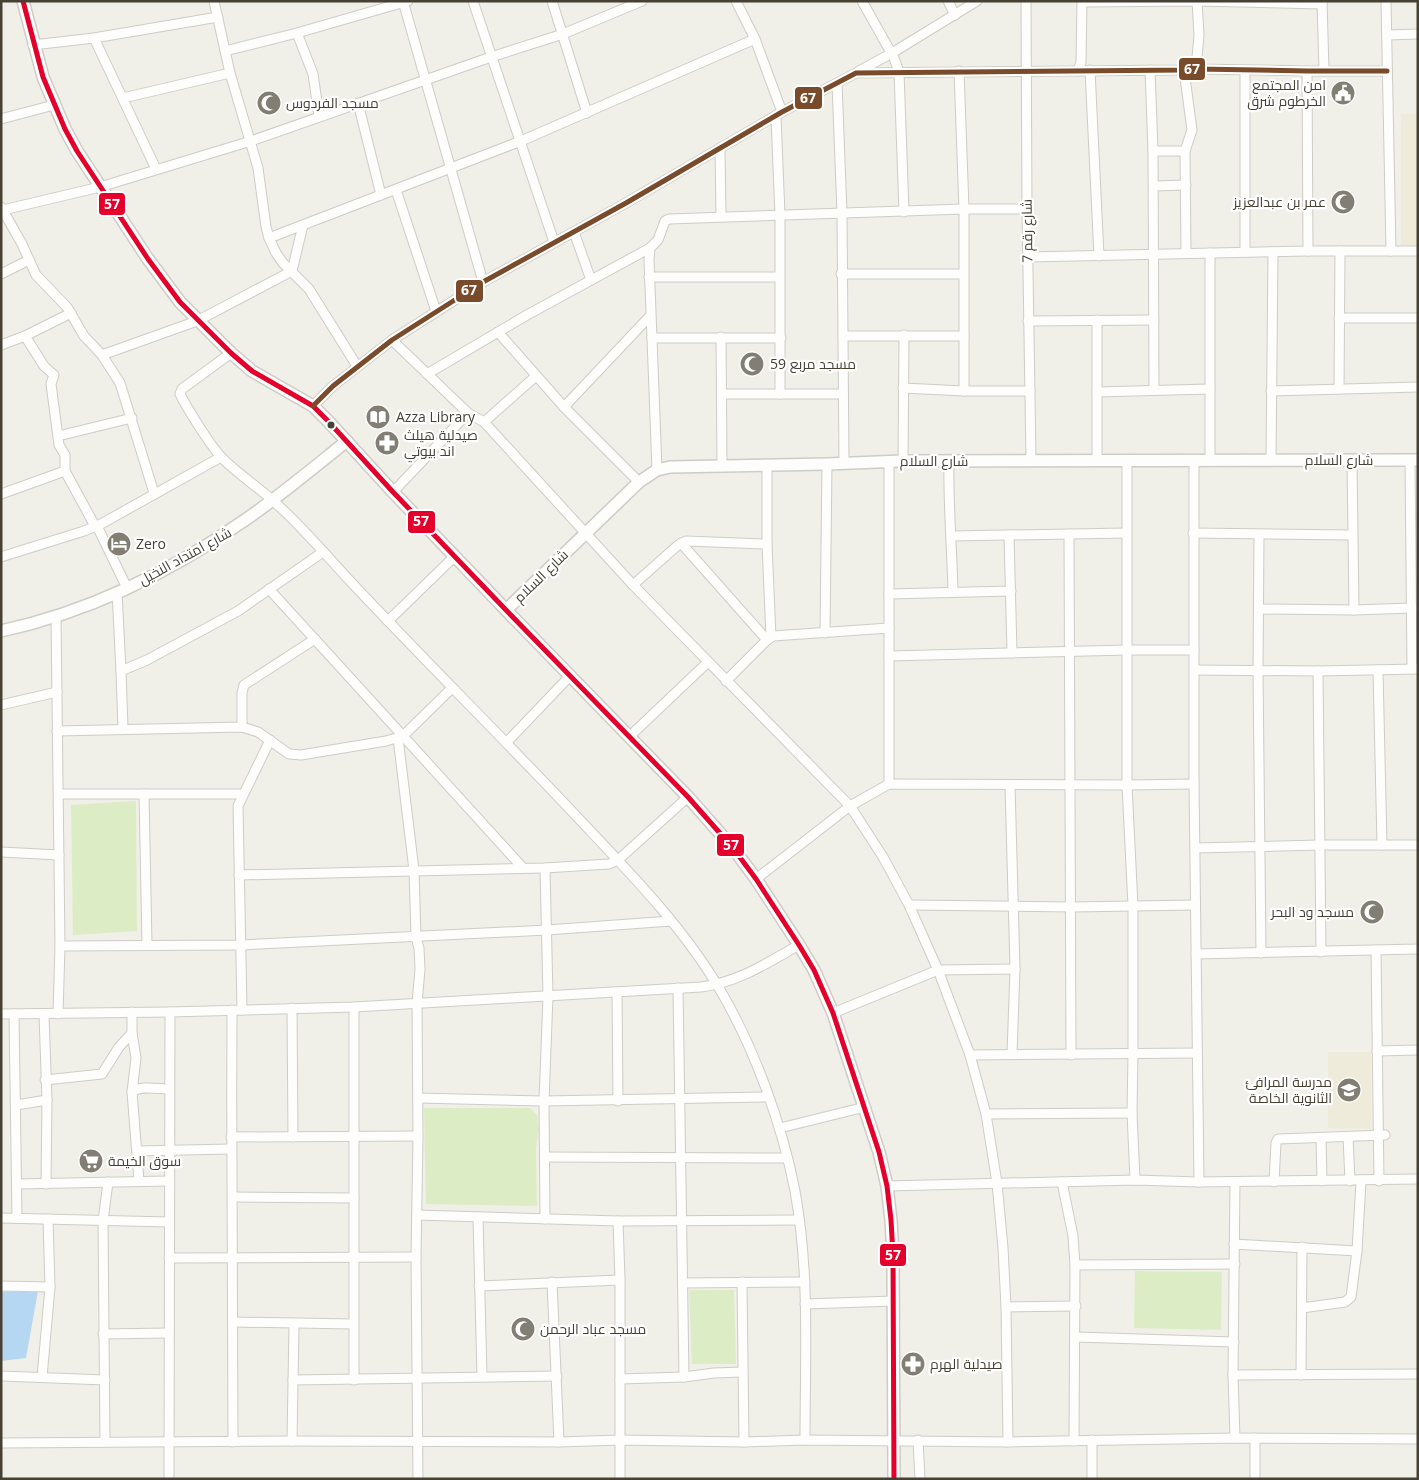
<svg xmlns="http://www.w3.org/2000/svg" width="1419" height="1480" font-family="'Open Sans',Cairo,sans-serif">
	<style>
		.education { fill: #efebda }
		.green { fill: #dcedc6 }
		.water { fill: #b6d7f2 }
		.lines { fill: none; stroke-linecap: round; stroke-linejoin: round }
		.minor-casing { stroke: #ceccc6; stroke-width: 11 }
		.tertiary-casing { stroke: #ceccc6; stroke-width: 14 }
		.minor { stroke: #fdfdfc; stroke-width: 9 }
		.tertiary { stroke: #fdfdfc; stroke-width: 11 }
		.bus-1-casing { stroke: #fff; stroke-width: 9 }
		.bus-2-casing { stroke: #fff; stroke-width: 9 }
		.bus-1 { stroke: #e4002b; stroke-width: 5 }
		.bus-2 { stroke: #7a4b2a; stroke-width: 5 }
		.bus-dot { fill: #474134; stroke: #fff; stroke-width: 2 }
		.labels { text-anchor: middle; stroke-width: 4.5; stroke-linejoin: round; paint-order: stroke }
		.poi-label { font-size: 14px; fill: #474134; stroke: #fff; text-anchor: start }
		.street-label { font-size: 14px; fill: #474134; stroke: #fff }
		.line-badge { stroke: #fff; stroke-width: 2 }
		.badge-label { font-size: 14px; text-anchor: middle; font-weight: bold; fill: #fff }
	</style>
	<rect width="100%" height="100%" fill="#f0efe8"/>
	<g class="education">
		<rect x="1401" y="114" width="17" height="131"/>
		<polygon points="1328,1052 1371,1052 1371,1129 1328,1128"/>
	</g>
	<g class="green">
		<polygon points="136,801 137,931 73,935 71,805"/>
		<polygon points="424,1108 530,1108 537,1115 539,1130 536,1148 537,1206 426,1204"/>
		<polygon points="1135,1271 1222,1272 1221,1330 1134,1328"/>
		<polygon points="689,1290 734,1290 736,1364 692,1364"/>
	</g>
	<polygon class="water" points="38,1291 26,1358 1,1361 1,1292"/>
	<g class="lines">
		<defs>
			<g id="minor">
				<polyline points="214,1 230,73 258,168 266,227 269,238 276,253 283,263 309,289 357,366"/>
				<polyline points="403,1 483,282"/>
				<polyline points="473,1 554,242"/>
				<polyline points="552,1 587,113"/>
				<polyline points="736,1 755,39 782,112"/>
				<polyline points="862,1 894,58 899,72 904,212"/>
				<polyline points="948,1 955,15"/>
				<polyline points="1026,1 1027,209 1031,460"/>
				<polyline points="1322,1 1324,71"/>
				<polyline points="1386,1 1391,251"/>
				<polyline points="1082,2 1197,1 1322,4"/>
				<polyline points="297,33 313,74 319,116"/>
				<polyline points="1387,35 1418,34"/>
				<polyline points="94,38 156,169"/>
				<polyline points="33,45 94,38 218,17"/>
				<polyline points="225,51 297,33 408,1"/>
				<polyline points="1196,69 1199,35 1197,1"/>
				<polyline points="1090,70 1099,256"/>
				<polyline points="1150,70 1153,151 1154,390"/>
				<polyline points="1184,70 1192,130 1185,151 1186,253"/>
				<polyline points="1245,70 1245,252"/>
				<polyline points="859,71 892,53 977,1"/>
				<polyline points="959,71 964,209 964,391"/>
				<polyline points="1078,71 1081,62 1082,1"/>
				<polyline points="1307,71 1308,251"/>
				<polyline points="837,83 842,213 844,464"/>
				<polyline points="123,98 230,73"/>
				<polyline points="358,103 381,195"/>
				<polyline points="776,117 780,215 780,394"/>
				<polyline points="1,119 54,105"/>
				<polyline points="720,148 721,216"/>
				<polyline points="1153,151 1185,151"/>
				<polyline points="1154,186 1186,185"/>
				<polyline points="396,190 436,311"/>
				<polyline points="1,207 22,244 36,275 67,307 84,336 102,355 120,383 154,493"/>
				<polyline points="3,210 100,187 251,141 491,57 563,34 642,1"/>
				<polyline points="574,232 591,280"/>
				<polyline points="269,238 521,141 755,39"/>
				<polyline points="1028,257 1308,251 1418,251"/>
				<polyline points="1,274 29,260"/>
				<polyline points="841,274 963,274"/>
				<polyline points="649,277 779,277"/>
				<polyline points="1339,318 1418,318"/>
				<polyline points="1097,320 1097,460"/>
				<polyline points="1028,321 1154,320"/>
				<polyline points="498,332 564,407 639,482"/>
				<polyline points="25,336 44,366 54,375 51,384 59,445 65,455 65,471 95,526 98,528 127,588"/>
				<polyline points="843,336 964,336"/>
				<polyline points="721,337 722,466"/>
				<polyline points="652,338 781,338"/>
				<polyline points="392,340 468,413 484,422 633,585 850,806 883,857 909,905 938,970 970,1055 986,1114 997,1183 1003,1248 1006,1307 1008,1442"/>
				<polyline points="1,345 25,336 71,313"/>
				<path d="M231,353l-49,36 -2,5c8,16 30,51 42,64 15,15 33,27 49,41 29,25 54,55 80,83 76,81 154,158 230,239 49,52 101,105 138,167 35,59 63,136 76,203 15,82 10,166 10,249"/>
				<polyline points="102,355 197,321 292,271 303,225"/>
				<polyline points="427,374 527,315 650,248"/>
				<polyline points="903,388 964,391 1030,391"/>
				<polyline points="1339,389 1340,251"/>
				<polyline points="1271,391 1418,387"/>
				<polyline points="1097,392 1210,389"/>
				<polyline points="722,394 843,394"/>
				<polyline points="313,406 333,386 392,340 483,282 626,203 782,112 856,73 1184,70 1196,69 1307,71 1387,71"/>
				<polyline points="564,407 650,316"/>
				<polyline points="484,422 536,376"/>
				<polyline points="58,436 132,418"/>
				<polyline points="1127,460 1127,785 1133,906 1133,1054 1132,1113 1135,1180"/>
				<polyline points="1271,460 1273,252"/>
				<polyline points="1352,460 1354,610"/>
				<polyline points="1410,460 1412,669"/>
				<polyline points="903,461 904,335"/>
				<path d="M949,461c-1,44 3,87 4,131"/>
				<polyline points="1194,461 1194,784 1199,1182"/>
				<polyline points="1210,461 1210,253"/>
				<polyline points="767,465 767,544 771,637"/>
				<polyline points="657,470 649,260 650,248 658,240 665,221 669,219 964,209 1027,209"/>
				<polyline points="393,492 468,413"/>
				<polyline points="1,494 65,471"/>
				<polyline points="1193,533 1352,535"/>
				<polyline points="1069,534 1071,1055"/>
				<polyline points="1009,535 1012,653"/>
				<polyline points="1259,535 1258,671 1261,953"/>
				<polyline points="952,536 1126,533"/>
				<polyline points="681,543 767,640"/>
				<polyline points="1,557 84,531 101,524 221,457"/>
				<polyline points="633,585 677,546 686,541 767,544"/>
				<polyline points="117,592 121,671"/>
				<polyline points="889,594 1011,591"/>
				<polyline points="1259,609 1354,610 1412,608"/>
				<polyline points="56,616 60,946 58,1014"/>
				<polyline points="388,621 455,556"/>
				<polyline points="825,633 827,464"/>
				<polyline points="889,656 1128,650 1194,650"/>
				<polyline points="1195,670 1318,671 1418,669"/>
				<polyline points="1378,670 1382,845"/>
				<polyline points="1318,671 1321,952"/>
				<polyline points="726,681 767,640 773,636 889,628"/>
				<polyline points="452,688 403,736 523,868"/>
				<polyline points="1,705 57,692"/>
				<polyline points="242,727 242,693 244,685 315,639"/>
				<polyline points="123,728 121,671 147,660 238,611 323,552"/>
				<polyline points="57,731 242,727 258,732 289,754 301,755 386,741 403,736 269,589"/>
				<polyline points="630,736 708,662"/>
				<polyline points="398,738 414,870 416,937 419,948 420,969 417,1004 418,1136 416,1257 418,1479"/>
				<polyline points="507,742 570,676"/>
				<polyline points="889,784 889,461"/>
				<polyline points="1010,785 1015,969 1012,1054"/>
				<polyline points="59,794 242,794"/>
				<polyline points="144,794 147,945"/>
				<polyline points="1195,848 1321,845 1418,845"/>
				<polyline points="1,852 59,855"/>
				<polyline points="239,875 545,868 609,864 618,860 688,797"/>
				<polyline points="756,879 850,806 889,784 1127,785 1194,784"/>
				<polyline points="909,905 1071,907 1195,905"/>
				<polyline points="60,946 241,945 547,930 671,921"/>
				<polyline points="1376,950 1379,1181"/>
				<polyline points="1196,954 1418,949"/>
				<polyline points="678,988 684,1377"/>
				<polyline points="617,992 618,1101"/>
				<polyline points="292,1008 293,1137"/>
				<path d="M232,1010c-1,144 1,288 1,432"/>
				<polyline points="242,1010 238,806 270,740"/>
				<polyline points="132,1012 132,1033 136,1058 132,1092 139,1181"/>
				<polyline points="833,1013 938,970 1015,969"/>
				<path d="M1,1014l169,-2 184,-5 347,-20c38,-5 66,-24 98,-42"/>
				<polyline points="14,1014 17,1218"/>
				<polyline points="44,1015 47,1100 46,1184"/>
				<polyline points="1377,1051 1418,1050"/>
				<polyline points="970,1055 1197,1053"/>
				<polyline points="45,1080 102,1074 119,1047 132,1033"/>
				<path d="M132,1092c9,-7 26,-3 37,-3"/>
				<polyline points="418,1098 544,1101 768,1097"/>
				<polyline points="16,1105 47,1100"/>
				<polyline points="986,1114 1132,1113"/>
				<polyline points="780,1128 865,1107"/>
				<polyline points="231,1137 418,1136"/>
				<polyline points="1348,1137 1350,1181"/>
				<polyline points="1321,1138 1322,1181"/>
				<polyline points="137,1151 231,1149"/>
				<polyline points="545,1157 787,1158"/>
				<polyline points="1062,1182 1073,1236 1075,1265 1074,1441"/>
				<polyline points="1274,1182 1276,1143 1278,1139 1385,1135"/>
				<polyline points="17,1184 169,1181"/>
				<polyline points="887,1186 1135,1180 1199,1182 1418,1179"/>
				<polyline points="233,1197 354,1198"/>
				<polyline points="417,1215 618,1221 799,1220"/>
				<polyline points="478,1217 482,1376"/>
				<polyline points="1,1218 169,1222"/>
				<polyline points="545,1219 544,1101 548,996 545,868"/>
				<polyline points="618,1221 620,1280 620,1479"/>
				<polyline points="1234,1244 1357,1251"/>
				<polyline points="169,1258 416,1257"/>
				<polyline points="1075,1265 1235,1264"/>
				<polyline points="552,1282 559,1442"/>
				<polyline points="742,1282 744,1442"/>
				<polyline points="683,1283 805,1282"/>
				<polyline points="1,1286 50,1287"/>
				<polyline points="479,1286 620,1280"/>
				<polyline points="805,1304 894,1301"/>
				<polyline points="1006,1307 1076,1306"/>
				<polyline points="1302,1308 1345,1302 1351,1297 1357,1251 1361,1181"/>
				<polyline points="233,1322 353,1324"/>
				<polyline points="103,1334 169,1333"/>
				<polyline points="1076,1337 1234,1342"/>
				<polyline points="1233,1375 1418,1374"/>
				<polyline points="1301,1375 1302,1247"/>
				<polyline points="1,1376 105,1380"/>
				<polyline points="42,1377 50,1287 48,1219"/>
				<polyline points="620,1379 684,1377 714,1373 742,1372"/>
				<polyline points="293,1380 557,1376"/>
				<polyline points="354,1380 354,1007"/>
				<polyline points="1235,1438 1233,1375 1235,1182"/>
				<polyline points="1255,1438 1255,1479"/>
				<polyline points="918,1440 920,1479"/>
				<polyline points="1092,1440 1092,1479"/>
				<polyline points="105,1441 103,1221 108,1182"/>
				<polyline points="292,1441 294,1324"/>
				<polyline points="1,1443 292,1441 559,1442 620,1440 744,1442 805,1440 1008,1442 1235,1438 1418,1439"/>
				<polyline points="169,1479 170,1012"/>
			</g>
			<g id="tertiary">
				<polyline points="23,1 43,77 65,129 77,151 148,259 180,302 231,353 252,371 313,406 328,421 393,492 506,610 688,797 733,848 756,879 799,945 814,970 833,1013 879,1152 887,1186 891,1220 893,1255 894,1479"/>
				<polyline points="506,610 639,482 657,470 670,467 827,464 903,461 1418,460"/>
				<path d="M1,631c88,-19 171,-60 244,-111 35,-24 68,-52 102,-79"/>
			</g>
		</defs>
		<use href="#minor" class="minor-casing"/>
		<use href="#tertiary" class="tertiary-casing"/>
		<use href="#minor" class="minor"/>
		<use href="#tertiary" class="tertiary"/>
		<defs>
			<polyline id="bus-1" points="23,1 43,77 65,129 77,151 148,259 180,302 231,353 252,371 313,406 328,421 393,492 506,610 688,797 733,848 756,879 799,945 814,970 833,1013 879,1152 887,1186 891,1220 893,1255 894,1479"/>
			<polyline id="bus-2" points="313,406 333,386 392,340 483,282 626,203 782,112 856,73 1184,70 1196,69 1307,71 1387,71"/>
		</defs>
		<use href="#bus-1" class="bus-1-casing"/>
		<use href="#bus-2" class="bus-2-casing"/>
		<use href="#bus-1" class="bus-1"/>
		<use href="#bus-2" class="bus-2"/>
	</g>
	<defs>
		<symbol id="civic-disc" viewBox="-11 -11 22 22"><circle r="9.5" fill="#827e73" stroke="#fff"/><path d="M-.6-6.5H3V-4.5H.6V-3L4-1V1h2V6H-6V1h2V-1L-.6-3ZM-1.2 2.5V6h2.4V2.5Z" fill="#fff"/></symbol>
		<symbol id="mosque-disc" viewBox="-11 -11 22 22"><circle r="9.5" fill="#827e73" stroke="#fff"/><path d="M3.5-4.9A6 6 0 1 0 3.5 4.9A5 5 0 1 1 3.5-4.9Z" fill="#fff"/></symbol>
		<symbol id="library-disc" viewBox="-11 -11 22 22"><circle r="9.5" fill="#827e73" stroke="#fff"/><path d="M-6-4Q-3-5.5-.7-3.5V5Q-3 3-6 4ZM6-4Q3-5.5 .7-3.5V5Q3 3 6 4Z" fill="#fff"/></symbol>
		<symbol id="pharmacy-disc" viewBox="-11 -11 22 22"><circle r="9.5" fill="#827e73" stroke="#fff"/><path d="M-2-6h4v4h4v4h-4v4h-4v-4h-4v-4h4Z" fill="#fff"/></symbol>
		<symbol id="hotel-disc" viewBox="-11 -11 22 22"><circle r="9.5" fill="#827e73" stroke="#fff"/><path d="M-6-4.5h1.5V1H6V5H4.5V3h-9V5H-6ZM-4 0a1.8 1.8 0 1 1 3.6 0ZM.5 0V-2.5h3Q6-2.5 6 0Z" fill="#fff"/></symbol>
		<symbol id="school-disc" viewBox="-11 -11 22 22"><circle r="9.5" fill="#827e73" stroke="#fff"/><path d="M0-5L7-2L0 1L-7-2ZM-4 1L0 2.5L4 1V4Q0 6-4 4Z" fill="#fff"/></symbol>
		<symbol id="supermarket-disc" viewBox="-11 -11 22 22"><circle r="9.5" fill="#827e73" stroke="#fff"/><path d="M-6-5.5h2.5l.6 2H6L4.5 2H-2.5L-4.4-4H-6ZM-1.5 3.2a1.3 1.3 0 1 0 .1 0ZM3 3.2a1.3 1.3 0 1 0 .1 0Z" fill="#fff"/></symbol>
	</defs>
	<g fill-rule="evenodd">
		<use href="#civic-disc" x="1329" y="79" width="28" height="28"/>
		<use href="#mosque-disc" x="255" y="89" width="28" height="28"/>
		<use href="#mosque-disc" x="1329" y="188" width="28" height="28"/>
		<use href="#mosque-disc" x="738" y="350" width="28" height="28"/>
		<use href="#library-disc" x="364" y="403" width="28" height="28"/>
		<use href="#pharmacy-disc" x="373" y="429" width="28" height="28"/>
		<use href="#hotel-disc" x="105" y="530" width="28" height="28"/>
		<use href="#mosque-disc" x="1358" y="898" width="28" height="28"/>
		<use href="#school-disc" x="1335" y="1076" width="28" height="28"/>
		<use href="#supermarket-disc" x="77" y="1147" width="28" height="28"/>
		<use href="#mosque-disc" x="509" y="1315" width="28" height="28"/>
		<use href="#pharmacy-disc" x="899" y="1350" width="28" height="28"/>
	</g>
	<circle class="bus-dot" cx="331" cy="425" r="4.5"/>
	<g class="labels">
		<g class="poi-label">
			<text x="1326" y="90" text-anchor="end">امن المجتمع<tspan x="1326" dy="16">الخرطوم شرق</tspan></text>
			<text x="286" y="108">مسجد الفردوس</text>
			<text x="1326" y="207" text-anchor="end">عمر بن عبدالعزيز</text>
			<text x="770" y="369">مسجد مربع 59</text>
			<text x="396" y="422">Azza Library</text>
			<text x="404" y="440">صيدلية هيلث<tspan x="404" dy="16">اند بيوتي</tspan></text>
			<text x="136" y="549">Zero</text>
			<text x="1354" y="917" text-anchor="end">مسجد ود البحر</text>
			<text x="1332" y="1087" text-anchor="end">مدرسة المرافئ<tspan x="1332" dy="16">الثانوية الخاصة</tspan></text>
			<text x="108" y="1166">سوق الخيمة</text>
			<text x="540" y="1334">مسجد عباد الرحمن</text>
			<text x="930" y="1369">صيدلية الهرم</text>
		</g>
		<g class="street-label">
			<text transform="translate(1027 231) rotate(-91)" y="5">شارع رقم 7</text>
			<text x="1339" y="465">شارع السلام</text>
			<text x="934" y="466">شارع السلام</text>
			<text transform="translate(185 556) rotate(-29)" y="5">شارع امتداد النخيل</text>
			<text transform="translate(541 576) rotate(-44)" y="5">شارع السلام</text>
		</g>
	</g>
	<g class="line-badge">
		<rect x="1178" y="57" width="28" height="24" rx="5" fill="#7a4b2a"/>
		<rect x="794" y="86" width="29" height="24" rx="5" fill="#7a4b2a"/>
		<rect x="98" y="192" width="28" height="24" rx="5" fill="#e4002b"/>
		<rect x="455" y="279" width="29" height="24" rx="5" fill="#7a4b2a"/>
		<rect x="407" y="510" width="29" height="24" rx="5" fill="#e4002b"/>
		<rect x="716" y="833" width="29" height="24" rx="5" fill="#e4002b"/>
		<rect x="879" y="1243" width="28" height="24" rx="5" fill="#e4002b"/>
	</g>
	<g class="badge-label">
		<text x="1192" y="74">67</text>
		<text x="808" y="103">67</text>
		<text x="112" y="209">57</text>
		<text x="469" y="295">67</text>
		<text x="421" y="526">57</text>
		<text x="731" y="850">57</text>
		<text x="893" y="1260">57</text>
	</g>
	<rect width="1419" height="1480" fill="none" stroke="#474134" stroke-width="5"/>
</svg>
